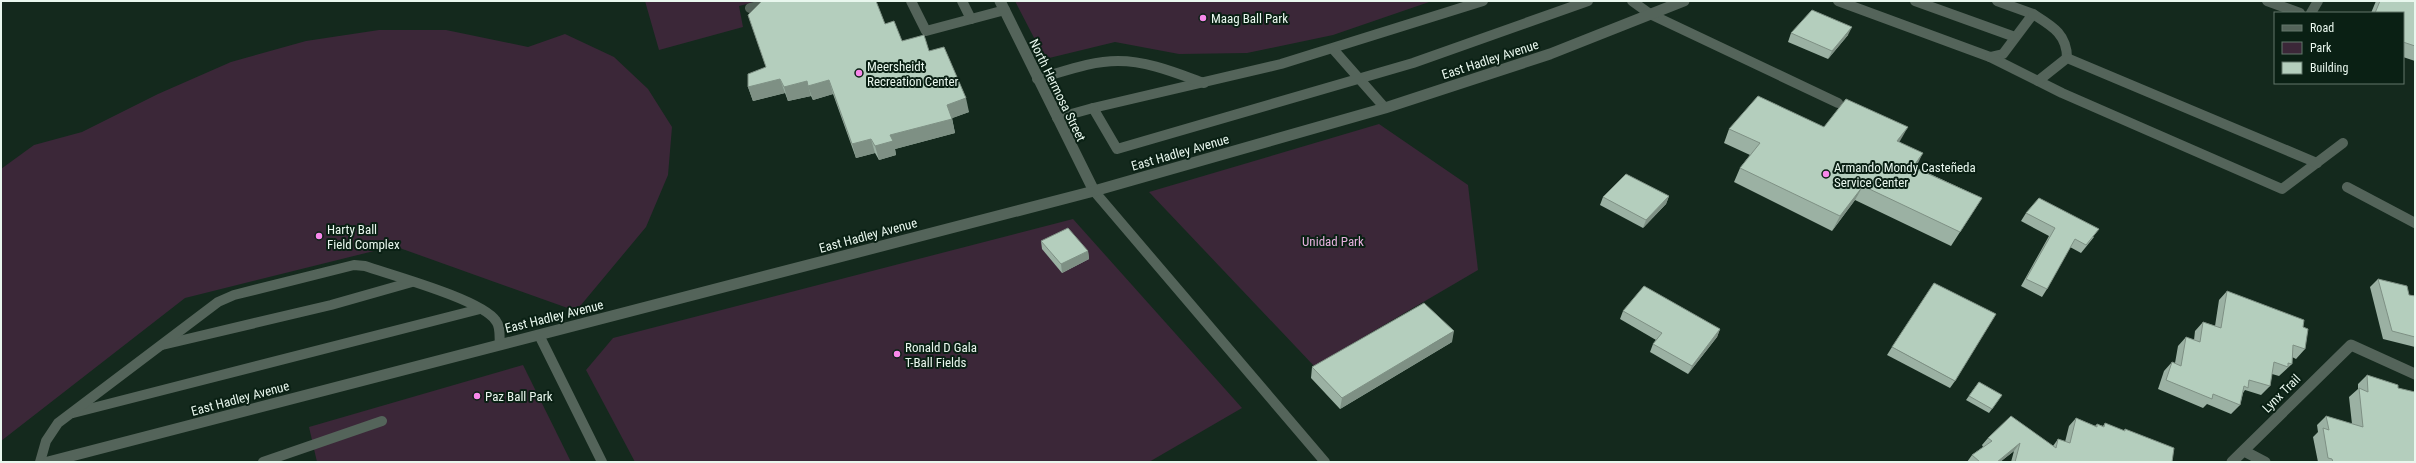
<svg xmlns="http://www.w3.org/2000/svg" width="2416" height="463" font-family="'Roboto Condensed',sans-serif">
	<style>
		.green { fill: #3b2738 }
		.lines { fill: none; stroke-linecap: round; stroke-linejoin: round }
		.service { stroke: #54645a; stroke-width: 10 }
		.minor { stroke: #54645a; stroke-width: 11 }
		.wall { fill: #9bb1a3 }
		.shaded-wall { fill: #7e9084 }
		.building { fill: #b4cebd; stroke: #7e9084 }
		.poi-dot { fill: #f888ea; stroke: #0a2014; stroke-width: 1.5 }
		.labels { text-anchor: middle; stroke-width: 4; stroke-linejoin: round; paint-order: stroke }
		.poi-label { font-size: 13px; fill: #e9f7ee; stroke: #0a2014; text-anchor: start }
		.street-label { font-size: 13px; fill: #e9f7ee; stroke: #0a2014 }
		.park-label { font-size: 13px; fill: #e5b0dd; stroke: #0a2014 }
	</style>
	<rect width="100%" height="100%" fill="#14291d"/>
	<g class="green">
		<polygon points="645,1 759,1 739,6 743,27 659,50"/>
		<polygon points="1015,1 1432,1 1333,35 1247,53 1179,54 1115,42 1045,59"/>
		<polygon points="379,30 446,30 528,47 565,34 614,57 648,89 672,127 668,175 646,227 576,311 394,246 185,298 1,441 1,169 34,145 82,132 158,94 231,62 306,41"/>
		<polygon points="1379,124 1468,185 1478,270 1314,366 1149,192"/>
		<polygon points="1073,219 1242,408 1149,462 635,462 586,370 613,338"/>
		<polygon points="523,365 571,462 317,462 309,427"/>
	</g>
	<g class="lines">
		<g class="service">
			<polyline points="911,1 926,31 1005,10"/>
			<polyline points="962,1 971,19"/>
			<polyline points="1483,1 1281,64 1093,108 1117,149 1413,63 1588,1"/>
			<polyline points="1632,1 1650,14 1838,103"/>
			<polyline points="1838,1 1990,57 2003,54 2033,14 1997,1"/>
			<polyline points="1915,1 2015,37"/>
			<polyline points="2267,1 2300,13"/>
			<polyline points="750,8 779,1"/>
			<polyline points="2311,13 2318,1"/>
			<path d="M2033,14c19,12 34,20 34,44"/>
			<polyline points="1333,49 1385,108"/>
			<polyline points="1990,57 2062,93 2282,189 2343,143"/>
			<path d="M1037,79c26,-7 53,-18 81,-18 30,0 58,12 86,22"/>
			<polyline points="2038,81 2067,58 2317,163"/>
			<polyline points="1057,118 1093,108"/>
			<polyline points="2347,187 2415,223"/>
			<polyline points="1094,191 1325,462"/>
			<polyline points="539,335 602,462"/>
			<polyline points="162,345 331,305 412,282"/>
			<polyline points="73,413 480,309"/>
			<path d="M40,462l6,-21 12,-18 160,-121 16,-7 120,-30 11,1c26,9 118,34 131,55 5,6 3,17 4,24"/>
			<polyline points="263,462 382,421"/>
		</g>
		<g class="minor">
			<polyline points="1000,1 1094,191"/>
			<polyline points="2244,451 2265,462"/>
			<polyline points="48,462 1094,191 1385,108 1550,54 1684,1"/>
			<polyline points="2232,462 2351,345 2415,374"/>
		</g>
	</g>
	<g class="wall">
		<polygon points="2376,1 2415,1 2415,61 2403,57 2403,13 2371,13"/>
		<polygon points="885,24 902,41 929,51 969,112 952,118 955,133 895,149 896,155 879,160 875,153 856,158 833,94 813,100 811,96 788,101 785,93 753,101 748,87"/>
		<polygon points="1791,33 1848,35 1828,59 1788,42"/>
		<polygon points="1729,129 1900,142 1915,167 1982,198 1951,246 1855,200 1832,231 1734,182 1740,168 1750,155 1724,143"/>
		<polygon points="1669,196 1666,204 1643,228 1600,205 1603,197"/>
		<polygon points="2026,213 2094,237 2081,253 2070,247 2047,289 2042,297 2021,286 2049,236 2021,221"/>
		<polygon points="1041,241 1088,251 1089,259 1062,273 1042,249"/>
		<polygon points="2378,279 2409,295 2415,296 2415,347 2383,339 2370,287"/>
		<polygon points="2227,291 2303,327 2305,349 2296,359 2292,357 2292,364 2279,376 2272,374 2270,386 2261,395 2245,390 2243,393 2240,405 2231,414 2207,404 2203,408 2158,389 2164,371 2172,362 2175,363 2178,346 2186,337 2194,340 2195,331 2203,322 2215,326 2219,300"/>
		<polygon points="1623,311 1720,329 1717,337 1688,374 1650,352 1653,344 1656,340 1620,319"/>
		<polygon points="1452,342 1340,409 1311,378 1312,367"/>
		<polygon points="1892,347 1955,381 1950,388 1887,355"/>
		<polygon points="2367,375 2398,388 2415,462 2318,462 2313,437 2318,432 2317,425 2326,416 2352,424 2349,397 2358,389 2358,384"/>
		<polygon points="1979,382 1992,409 1989,413 1966,400"/>
		<polygon points="2076,418 2095,426 2097,424 2103,426 2105,423 2123,431 2125,429 2172,462 2011,462 2014,451 2000,462 1967,462 1972,455 1983,447 1982,445 1988,438 2053,446 2058,439 2065,442 2069,426"/>
	</g>
	<g class="shaded-wall">
		<polygon points="1852,27 1848,35 1828,59 1832,51"/>
		<polygon points="780,79 785,93 753,101 748,87"/>
		<polygon points="829,80 833,94 813,100 808,86"/>
		<polygon points="807,81 811,96 788,101 784,87"/>
		<polygon points="966,98 969,112 950,119 947,105"/>
		<polygon points="952,119 955,133 895,149 896,155 879,160 875,146 890,135"/>
		<polygon points="1908,127 1900,141 1890,155 1897,141"/>
		<polygon points="871,139 875,153 856,158 852,144"/>
		<polygon points="1923,153 1916,167 1906,181 1913,167"/>
		<polygon points="1863,186 1855,200 1832,231 1840,216"/>
		<polygon points="1669,196 1666,204 1643,228 1646,220"/>
		<polygon points="1088,251 1089,259 1062,273 1061,264"/>
		<polygon points="1720,329 1717,337 1688,374 1692,366"/>
		<polygon points="1454,331 1452,342 1340,409 1342,398"/>
		<polygon points="2020,443 2014,451 2000,462 1997,462"/>
	</g>
	<g class="building">
		<polygon points="762,1 876,1 885,24 894,21 902,41 924,35 929,51 944,47 966,98 947,105 952,119 890,135 893,141 875,146 871,139 852,144 829,80 808,86 807,81 784,87 780,79 748,87 748,74 766,67 748,15"/>
		<polygon points="2380,1 2415,1 2415,46 2403,42 2403,13 2375,13"/>
		<polygon points="1812,10 1852,27 1832,51 1791,33"/>
		<polygon points="1758,96 1824,127 1846,99 1908,127 1897,141 1923,153 1913,167 1982,198 1960,232 1863,186 1840,216 1740,168 1760,143 1729,129"/>
		<polygon points="1626,174 1669,196 1646,220 1603,197"/>
		<polygon points="2039,198 2099,229 2086,245 2075,239 2047,289 2026,279 2055,228 2026,213"/>
		<polygon points="1068,228 1088,251 1061,264 1041,241"/>
		<polygon points="2378,279 2407,286 2409,295 2415,296 2415,337 2392,331"/>
		<polygon points="1934,283 1996,314 1955,381 1892,347"/>
		<polygon points="1644,286 1720,329 1692,366 1653,344 1662,333 1623,311"/>
		<polygon points="2227,291 2304,320 2303,327 2308,329 2305,349 2293,345 2292,364 2288,363 2288,367 2274,362 2270,386 2249,380 2248,388 2244,386 2240,405 2213,394 2212,399 2166,380 2172,362 2181,366 2186,337 2200,342 2203,322 2221,328"/>
		<polygon points="1424,303 1454,331 1342,398 1312,367"/>
		<polygon points="2367,375 2398,385 2398,388 2415,392 2415,462 2333,462 2332,459 2328,458 2323,428 2329,430 2326,416 2363,427 2359,388 2368,392"/>
		<polygon points="1979,382 2002,395 1992,409 1969,396"/>
		<polygon points="2011,416 2056,448 2058,439 2070,443 2076,418 2097,427 2097,424 2104,427 2105,423 2125,431 2125,429 2174,448 2172,462 2015,462 2020,443 1997,462 1980,462 1972,455 1992,441 1988,438"/>
	</g>
	<g class="poi-dot">
		<circle cx="1203" cy="18" r="4"/>
		<circle cx="859" cy="73" r="4"/>
		<circle cx="1826" cy="174" r="4"/>
		<circle cx="319" cy="236" r="4"/>
		<circle cx="897" cy="354" r="4"/>
		<circle cx="477" cy="396" r="4"/>
	</g>
	<g class="labels">
		<g class="poi-label">
			<text x="1211" y="23">Maag Ball Park</text>
			<text x="867" y="71">Meersheidt<tspan x="867" dy="15">Recreation Center</tspan></text>
			<text x="1834" y="172">Armando Mondy Casteñeda<tspan x="1834" dy="15">Service Center</tspan></text>
			<text x="327" y="234">Harty Ball<tspan x="327" dy="15">Field Complex</tspan></text>
			<text x="905" y="352">Ronald D Gala<tspan x="905" dy="15">T-Ball Fields</tspan></text>
			<text x="485" y="401">Paz Ball Park</text>
		</g>
		<g class="street-label">
			<text transform="translate(1490 59) rotate(-18)" y="5">East Hadley Avenue</text>
			<text transform="translate(1058 90) rotate(64)" y="5">North Hermosa Street</text>
			<text transform="translate(1180 152) rotate(-16)" y="5">East Hadley Avenue</text>
			<text transform="translate(868 235) rotate(-15)" y="5">East Hadley Avenue</text>
			<text transform="translate(554 316) rotate(-14)" y="5">East Hadley Avenue</text>
			<text transform="translate(2281 393) rotate(-45)" y="5">Lynx Trail</text>
			<text transform="translate(240 398) rotate(-15)" y="5">East Hadley Avenue</text>
		</g>
		<g class="park-label">
			<text x="1333" y="246">Unidad Park</text>
		</g>
	</g>
	<rect width="2416" height="463" fill="none" stroke="#e9f7ee" stroke-width="4"/>
	<rect x="2274" y="12" width="130" height="72" fill="#0a2014" stroke="#63766b"/>
	<rect x="2282" y="25" width="20" height="6" fill="#54645a" stroke="#63766b"/>
	<text x="2310" y="32" font-size="12" fill="#e9f7ee">Road</text>
	<rect x="2282" y="42" width="20" height="12" fill="#3b2738" stroke="#63766b"/>
	<text x="2310" y="52" font-size="12" fill="#e9f7ee">Park</text>
	<rect x="2282" y="62" width="20" height="12" fill="#b4cebd" stroke="#63766b"/>
	<text x="2310" y="72" font-size="12" fill="#e9f7ee">Building</text>
</svg>
